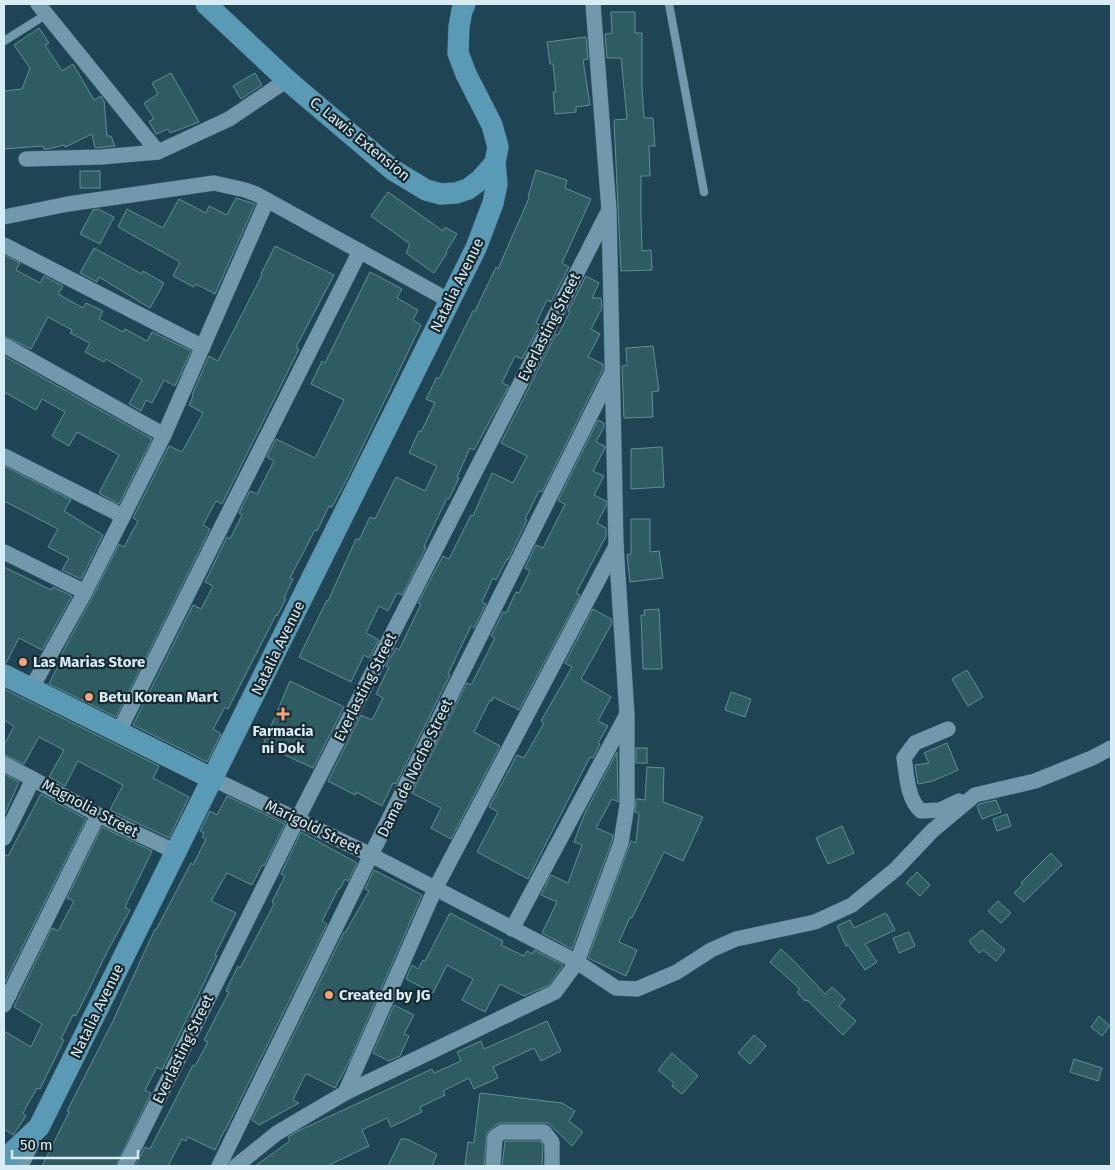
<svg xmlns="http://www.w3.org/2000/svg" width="1115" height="1170" font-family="'Fira Sans',sans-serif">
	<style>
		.building { fill: #2e5c62; stroke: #618f96 }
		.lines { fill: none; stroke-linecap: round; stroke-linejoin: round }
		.lane-casing { stroke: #3e616e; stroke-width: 9 }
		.street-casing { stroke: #3e616e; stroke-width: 16 }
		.secondary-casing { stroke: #3e616e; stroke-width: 22 }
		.lane { stroke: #7199ab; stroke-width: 8 }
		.street { stroke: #7199ab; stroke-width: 15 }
		.secondary { stroke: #5a9ab4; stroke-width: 21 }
		.poi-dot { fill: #f0a27a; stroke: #192930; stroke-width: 2 }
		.labels { text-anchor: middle; stroke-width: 4.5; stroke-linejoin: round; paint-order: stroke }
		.street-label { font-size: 15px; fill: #d7ecf5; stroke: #192930 }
		.poi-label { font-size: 15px; font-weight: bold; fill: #d7ecf5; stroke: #192930; text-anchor: start }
	</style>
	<rect width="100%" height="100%" fill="#1f4555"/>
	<g class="building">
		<polygon points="611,12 635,12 635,33 642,33 642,88 644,118 653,118 655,146 649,146 650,176 641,176 641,215 642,251 651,250 652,270 621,271 614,120 627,119 621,58 607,58 605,34 612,33"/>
		<polygon points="39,28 49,43 45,45 62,71 73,64 94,100 101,96 104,101 107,136 111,136 115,146 95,148 92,134 65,147 64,145 48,149 44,149 43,146 4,149 4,91 22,89 30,68 14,45"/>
		<polygon points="586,37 588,59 583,60 590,105 576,107 576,112 555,114 553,92 556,92 553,64 550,64 547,42"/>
		<polygon points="171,73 199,122 170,133 168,129 156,134 149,121 154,119 144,103 158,94 152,83"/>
		<polygon points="255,73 262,85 241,99 233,86"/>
		<polygon points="536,170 567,180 565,188 591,199 562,263 569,267 551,302 547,300 536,323 540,325 522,359 515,356 502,383 509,386 474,450 470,448 457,477 459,478 449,499 447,498 426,542 424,547 426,547 402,595 397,593 388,611 379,606 366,633 379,640 369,658 364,655 351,682 299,657 327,600 328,601 356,539 359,540 370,517 375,519 396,477 425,491 437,466 409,453 419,431 421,432 435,403 426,399 437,377 439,379 473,311 475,311 496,267 498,269 529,198 528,197"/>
		<rect x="80" y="171" width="20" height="17"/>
		<polygon points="388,192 443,231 445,227 457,234 446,252 447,253 434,273 406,253 410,244 371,216"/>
		<polygon points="236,198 255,204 215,294 196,284 194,287 173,276 180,262 118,227 127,209 163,228 179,199 206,213 209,206 227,215"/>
		<polygon points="98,209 114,217 100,244 80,234 93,210"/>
		<polygon points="275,246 334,275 296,347 299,349 222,504 216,501 203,525 210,529 116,717 49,684 61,660 59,659 93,596 119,544 124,547 138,521 133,518 169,446 182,452 203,413 189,405 193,396 192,395 209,356 218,361 262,275 261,274"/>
		<polygon points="94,248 142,274 143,271 164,283 150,308 99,277 97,282 80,273"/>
		<polygon points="4,255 20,263 16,270 40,283 44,276 63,286 58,294 83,308 86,303 103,311 99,319 123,332 125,329 147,341 152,332 191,351 175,386 164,380 152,403 146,400 141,411 129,404 142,380 106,359 104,362 85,352 90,343 70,333 72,330 48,317 31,349 4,336"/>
		<polygon points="370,272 402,289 397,298 418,310 413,320 421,325 346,481 332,507 329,506 317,531 315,530 290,578 293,579 284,598 286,599 277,616 276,615 228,709 225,707 213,729 221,734 207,762 133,725 193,605 201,609 213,586 205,582 227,537 230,539 242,515 239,513 250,491 257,494 274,461 267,457 276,439 315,458 344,400 311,384 322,361 325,363"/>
		<polygon points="586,276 599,283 592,298 601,298 602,308 591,329 600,334 588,357 603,364 603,369 542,492 539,491 525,519 527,520 508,560 507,559 496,580 493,578 482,602 486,604 474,628 471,626 448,674 450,675 396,784 393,783 382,806 356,792 355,795 328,781 361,715 372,720 383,698 376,694 389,667 386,666 396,648 399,650 421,604 418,603 443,556 449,559 471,515 473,516 492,473 513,483 527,456 501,443 556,334 558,335 570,312 568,311"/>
		<polygon points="653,346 659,391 652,392 653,417 624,418 622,366 627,365 626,348"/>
		<polygon points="4,356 152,439 119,504 99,493 119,455 77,432 69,446 52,436 65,412 42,399 36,410 4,392"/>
		<polygon points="598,420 604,423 604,427 596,442 605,446 605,448 593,471 604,476 594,495 606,501 606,506 597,523 606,528 606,536 576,593 580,595 519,710 493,697 492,701 490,700 474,732 500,746 451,839 431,828 441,808 412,793 467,683 471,685 482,664 495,638 491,636 503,612 506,613 516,592 519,593 530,571 525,568 536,545 543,548 565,504 558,501"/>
		<polygon points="662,447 664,487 631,489 631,449"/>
		<polygon points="4,466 71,500 64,511 103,535 81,579 62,570 69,558 48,547 58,529 4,501"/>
		<polygon points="631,519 650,519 650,552 659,551 663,578 630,582 627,555 631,554"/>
		<polygon points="4,567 51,590 53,587 72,596 42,650 19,638 6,663 4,663"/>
		<polygon points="593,609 611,619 612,623 581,679 611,697 598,721 608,726 598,743 600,744 593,758 590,757 528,879 477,852 498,812 489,807 517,755 524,758 544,723 541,721 572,667 565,663"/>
		<polygon points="659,609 662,669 643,669 641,615 645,615 644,610"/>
		<polygon points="967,670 983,697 968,706 952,679"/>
		<polygon points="290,681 344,707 313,768 263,745"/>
		<polygon points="4,689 159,766 153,778 189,797 169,838 110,810 123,785 78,761 65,786 49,777 64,750 39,737 24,764 4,755 4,745 14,726 4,720"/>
		<polygon points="731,692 751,699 745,717 725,710"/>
		<polygon points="947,743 958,770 933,781 918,784 915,765 929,763 924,753"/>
		<rect x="636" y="748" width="11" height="15"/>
		<polygon points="617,752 618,802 612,799 596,828 613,835 612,841 572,949 542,933 557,902 541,895 551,875 568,883 582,845 574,842 585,813"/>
		<polygon points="647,767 664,768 663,802 703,817 683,861 664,852 632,918 630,917 619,942 637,950 626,976 588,958 631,841 636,843 639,814 635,812 636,799 645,800"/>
		<polygon points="4,774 19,782 4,816"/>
		<polygon points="41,794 86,819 4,984 4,854 8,856"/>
		<polygon points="227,796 285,824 264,866 262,865 252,885 227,873 211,901 236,913 215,955 217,956 162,1070 157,1067 145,1090 151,1093 116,1166 42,1166 69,1112 67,1111 113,1021 155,929 156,930 191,863 193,865 206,839 202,837 204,833 200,831 210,811 217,815"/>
		<polygon points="996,800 1001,812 982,819 977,806 979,804"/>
		<polygon points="1007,814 1011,826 997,831 993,819"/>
		<polygon points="842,826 854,853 828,864 816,838"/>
		<polygon points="102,827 152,851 125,907 130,910 107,952 76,1016 73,1015 61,1039 64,1040 40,1089 37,1088 23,1113 26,1116 13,1135 4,1129 4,1031 31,1047 42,1024 14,1007 52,928 58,931 74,901 67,898"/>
		<polygon points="301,832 357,863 348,881 345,879 340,889 339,888 322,921 327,924 225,1131 224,1131 215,1150 188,1137 186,1141 182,1139 168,1166 135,1166 145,1147 150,1149 193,1065 195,1066 208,1042 204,1040 229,992 226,991 238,966 240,968 274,904 272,902 285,876 281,874"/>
		<polygon points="1051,853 1062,865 1024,902 1014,893 1023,884 1021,883"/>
		<polygon points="374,870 422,895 349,1062 335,1088 307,1074 305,1075 293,1100 299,1103 259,1125 252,1120 344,932 345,933 369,891 365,889"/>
		<polygon points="917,872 930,885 920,896 906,883"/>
		<polygon points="998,901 1011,913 1001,923 988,911"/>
		<polygon points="450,913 503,941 501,945 524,956 527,951 533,954 534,950 563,965 549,985 524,996 500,984 485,1012 462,1000 473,979 447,965 433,993 406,979 412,965 418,969 423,960 425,961"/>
		<polygon points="886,913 895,930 865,944 877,962 865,970 848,945 846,946 837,926 850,920 854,928"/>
		<polygon points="982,930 1005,950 996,961 983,950 979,953 969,941"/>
		<polygon points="909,932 915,946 899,953 893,938"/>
		<polygon points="781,949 796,963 825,994 832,987 845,999 839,1006 856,1021 843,1035 807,1000 805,1001 797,992 800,989 770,962"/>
		<polygon points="394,1005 414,1015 404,1034 409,1036 400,1056 389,1061 373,1053"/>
		<polygon points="1099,1016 1110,1026 1102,1036 1091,1027"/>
		<polygon points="547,1021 561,1051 541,1061 534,1048 493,1067 498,1078 474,1089 469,1078 443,1091 445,1095 420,1107 422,1112 391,1127 387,1118 362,1130 369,1146 327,1166 255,1166 290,1141 288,1137 298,1131 432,1069 434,1073 461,1061 457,1052 481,1041 484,1049"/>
		<polygon points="754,1035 766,1046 750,1064 738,1053"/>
		<polygon points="672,1053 698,1076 682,1094 672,1086 674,1083 658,1070"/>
		<polygon points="1074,1059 1102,1068 1098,1081 1070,1072"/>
		<polygon points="480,1093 562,1103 575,1111 569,1121 583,1132 572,1146 548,1123 501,1123 497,1124 487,1133 484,1166 465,1165 468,1142 474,1143"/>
		<polygon points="401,1139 407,1139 437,1154 432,1166 388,1166"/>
		<polygon points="505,1141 540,1141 543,1145 542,1166 502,1166"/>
	</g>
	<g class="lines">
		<defs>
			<g id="lane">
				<polyline points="669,4 704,192"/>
				<polyline points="4,41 47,14"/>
			</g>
			<g id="street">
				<polyline points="38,4 158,152"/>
				<polyline points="26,159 101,157 158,152 229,119 287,80"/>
				<polyline points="4,217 68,204 214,183 245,190 256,194 450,301"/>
				<polyline points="4,245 203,347"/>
				<polyline points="4,345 164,435"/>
				<polyline points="4,456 123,516"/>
				<polyline points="4,552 85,592"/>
				<polyline points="31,689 85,592 164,435 267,200"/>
				<path d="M948,729l-33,14 -11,15c3,17 3,41 17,53l19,-1 19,-9"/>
				<polyline points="118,733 360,251"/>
				<polyline points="4,764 33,779 98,815 176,852"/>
				<polyline points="213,779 371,855 577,962 616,988 637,989 677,972 711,950 736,939 815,922 852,905 896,869 932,831 975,795 1035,781 1092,758 1111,748"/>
				<polyline points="4,838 33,779"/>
				<polyline points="512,929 626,716"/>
				<polyline points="4,1005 98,815"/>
				<polyline points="345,1093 435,889 616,546"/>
				<polyline points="21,1166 35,1136"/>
				<polyline points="125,1166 298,818 608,212"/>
				<polyline points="219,1166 371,855 611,374"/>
				<polyline points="236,1166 277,1133 345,1093 555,992 577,962 621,843 627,805 627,715 616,545 609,210 593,4"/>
				<polyline points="493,1166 495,1137 502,1132 544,1132 552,1142 552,1166"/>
			</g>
			<g id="secondary">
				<polyline points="206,4 287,80 393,170 426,190 441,194 456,193 468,189 480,180 495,163 498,147 492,125 466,74 458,53 459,27 462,10 465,4"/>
				<polyline points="4,675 213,779"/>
				<polyline points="4,1160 39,1127 476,248 493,203 497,184 495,163"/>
			</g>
		</defs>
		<use href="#lane" class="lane-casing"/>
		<use href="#street" class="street-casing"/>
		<use href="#secondary" class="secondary-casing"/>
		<use href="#lane" class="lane"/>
		<use href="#street" class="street"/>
		<use href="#secondary" class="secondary"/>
	</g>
	<g class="poi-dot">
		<circle cx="23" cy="662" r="5"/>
		<circle cx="89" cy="697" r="5"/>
		<path d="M280.5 706.5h5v5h5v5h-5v5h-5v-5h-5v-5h5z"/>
		<circle cx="329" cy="995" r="5"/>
	</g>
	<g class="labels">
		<g class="street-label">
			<text transform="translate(360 139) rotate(39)" y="5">C. Lawis Extension</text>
			<text transform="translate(457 285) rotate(-64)" y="5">Natalia Avenue</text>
			<text transform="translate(549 327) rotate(-63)" y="5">Everlasting Street</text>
			<text transform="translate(278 648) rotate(-64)" y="5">Natalia Avenue</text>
			<text transform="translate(365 687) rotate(-63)" y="5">Everlasting Street</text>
			<text transform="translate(415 768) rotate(-64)" y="5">Dama de Noche Street</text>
			<text transform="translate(90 808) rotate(28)" y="5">Magnolia Street</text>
			<text transform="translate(313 827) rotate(26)" y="5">Marigold Street</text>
			<text transform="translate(97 1011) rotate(-64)" y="5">Natalia Avenue</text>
			<text transform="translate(183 1049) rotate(-64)" y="5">Everlasting Street</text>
		</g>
		<g class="poi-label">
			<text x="33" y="667">Las Marias Store</text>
			<text x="99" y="702">Betu Korean Mart</text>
			<text x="283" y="736" text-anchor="middle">Farmacia<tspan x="283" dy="17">ni Dok</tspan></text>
			<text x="339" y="1000">Created by JG</text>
		</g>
	</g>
	<rect width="1115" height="1170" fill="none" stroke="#d7ecf5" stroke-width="10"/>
	<path d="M12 1150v8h126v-8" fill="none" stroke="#d7ecf5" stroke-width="2.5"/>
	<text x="20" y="1150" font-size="15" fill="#d7ecf5" stroke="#192930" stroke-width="4" paint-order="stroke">50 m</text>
</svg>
